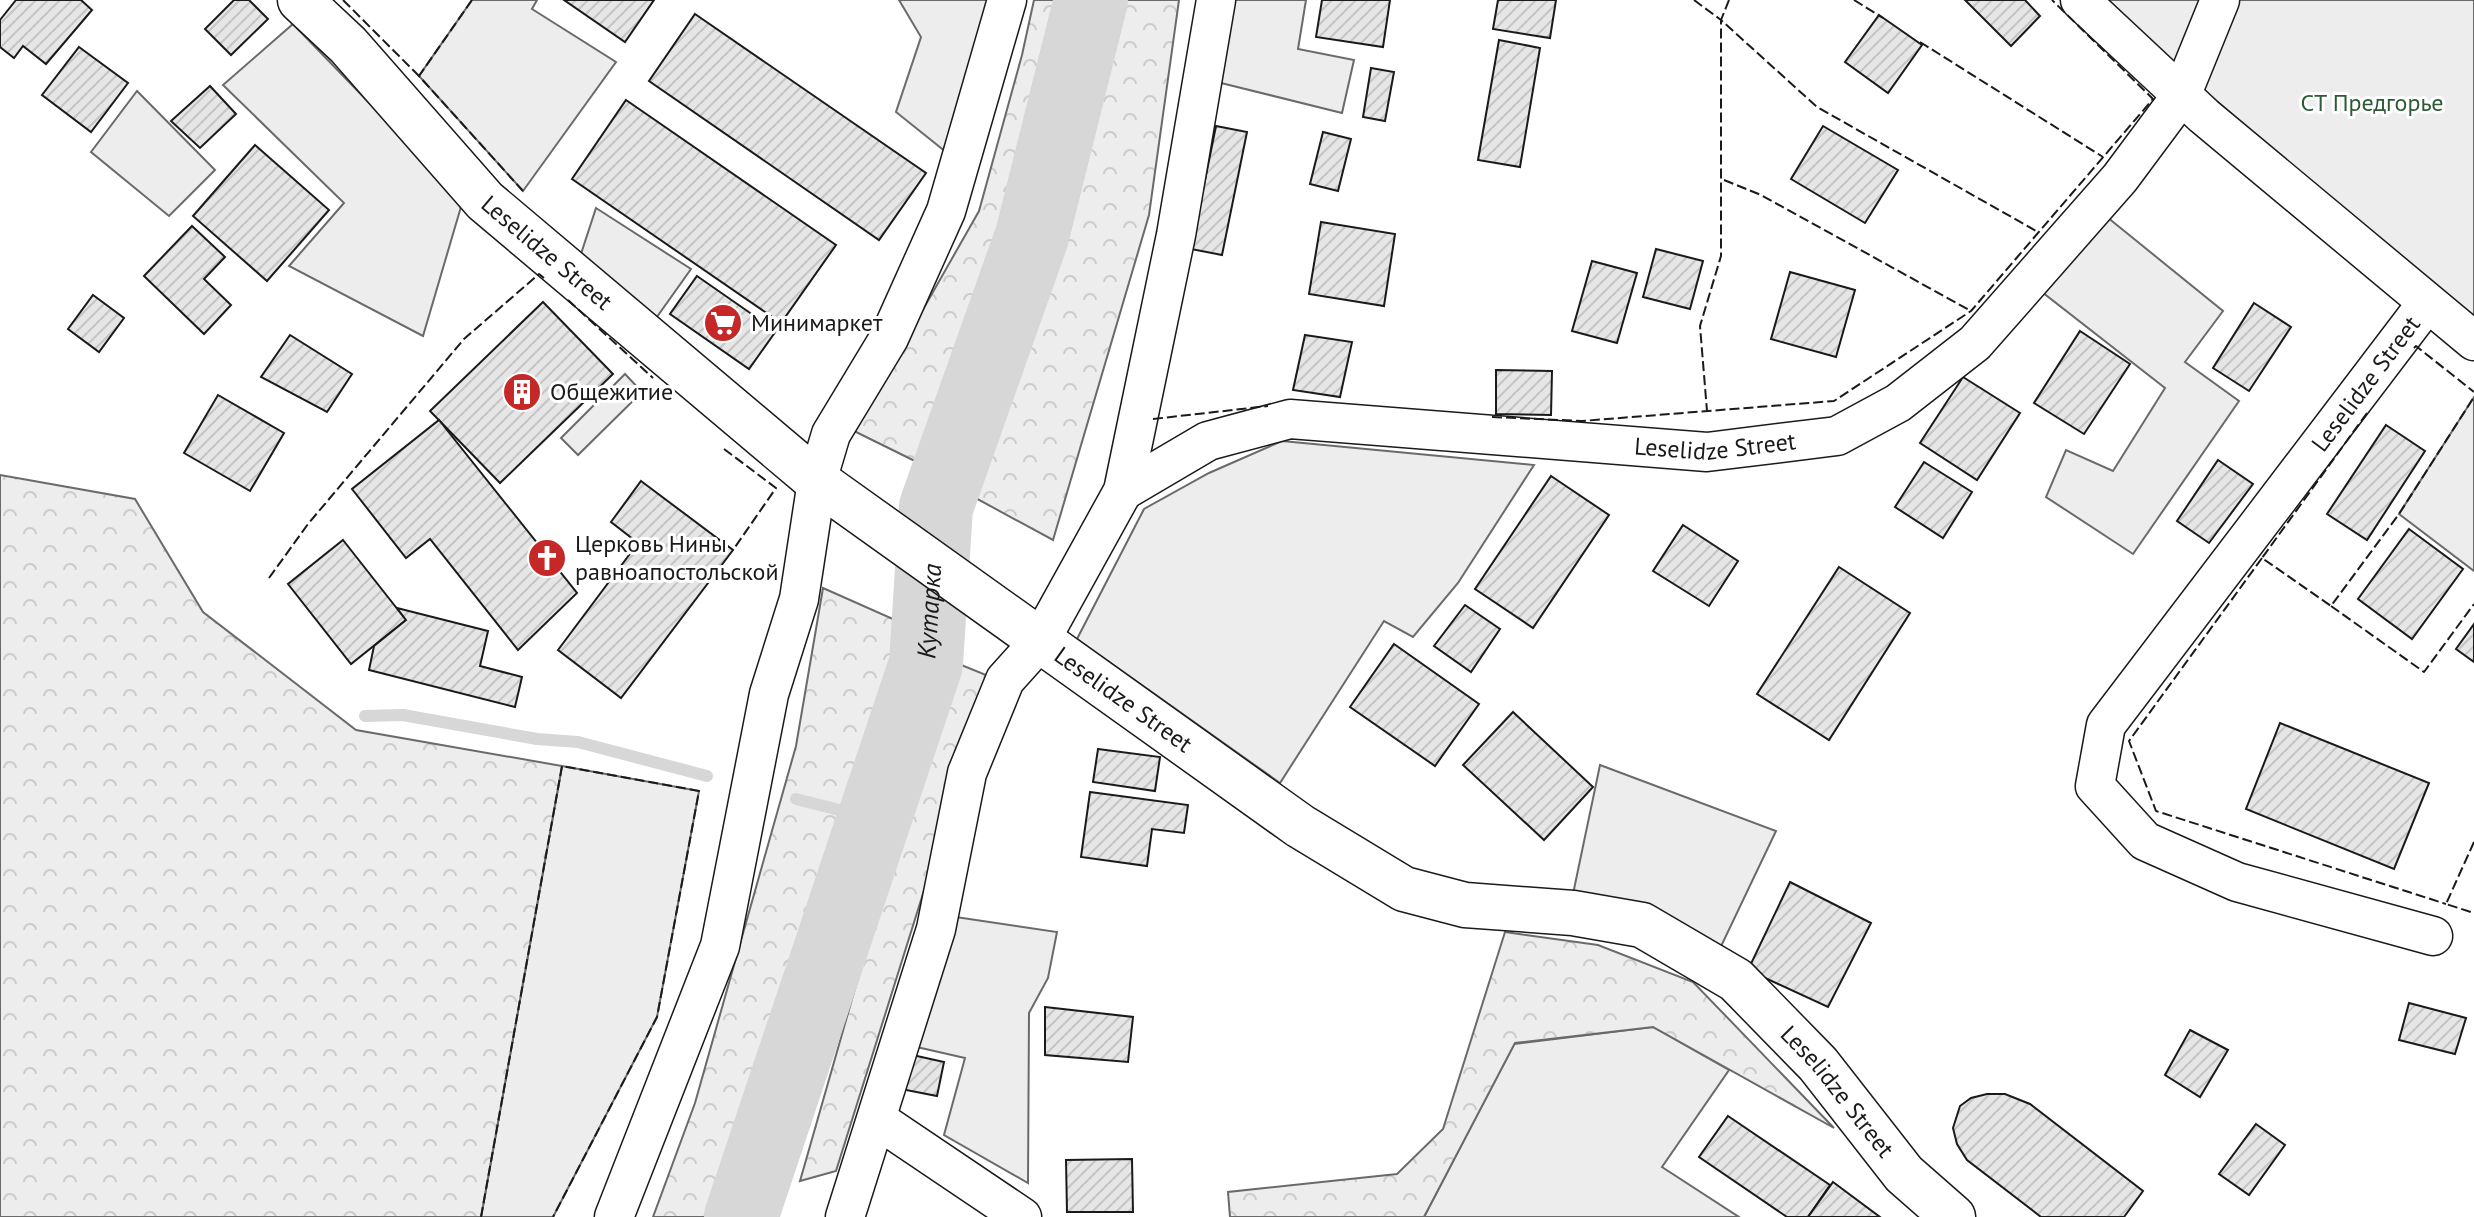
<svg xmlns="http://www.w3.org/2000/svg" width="2474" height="1217" font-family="'PT Sans',sans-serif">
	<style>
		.green { fill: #ededed; stroke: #6a6a6a; stroke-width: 2 }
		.forest { fill: url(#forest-crowns); stroke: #6a6a6a; stroke-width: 2 }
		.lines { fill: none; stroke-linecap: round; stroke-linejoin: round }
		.stream { stroke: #d7d7d7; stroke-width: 12 }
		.river { stroke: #d7d7d7; stroke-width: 74 }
		.building { fill: url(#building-hatch); stroke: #1a1a1a; stroke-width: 2 }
		.street-casing { stroke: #1a1a1a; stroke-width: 41 }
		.secondary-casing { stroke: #1a1a1a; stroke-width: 47 }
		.street { stroke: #fff; stroke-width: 38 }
		.secondary { stroke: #fff; stroke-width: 44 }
		.fence { stroke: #1a1a1a; stroke-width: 2; stroke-dasharray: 10 4; stroke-linecap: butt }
		.labels { text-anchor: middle; stroke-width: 6; stroke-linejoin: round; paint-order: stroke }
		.park-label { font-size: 24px; fill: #2b5a34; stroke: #fff }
		.street-label { font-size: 24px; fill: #1a1a1a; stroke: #fff }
		.poi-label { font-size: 24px; fill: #1a1a1a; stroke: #fff; text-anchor: start }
		.water-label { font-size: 26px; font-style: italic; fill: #1a1a1a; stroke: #fff }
	</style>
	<defs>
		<pattern id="forest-crowns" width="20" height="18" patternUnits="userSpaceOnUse" patternTransform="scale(2)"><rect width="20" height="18" fill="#ededed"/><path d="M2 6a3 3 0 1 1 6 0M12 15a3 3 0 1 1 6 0" fill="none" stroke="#cbcbcb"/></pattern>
		<pattern id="building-hatch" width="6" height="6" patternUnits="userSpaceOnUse" patternTransform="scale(2)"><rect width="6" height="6" fill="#e6e6e6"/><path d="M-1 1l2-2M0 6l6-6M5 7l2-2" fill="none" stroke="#c5c5c5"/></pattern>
	</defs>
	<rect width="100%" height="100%" fill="#fff"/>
	<g class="green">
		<polygon points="472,0 537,0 532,9 616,62 523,191 419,76"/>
		<polygon points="899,0 998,0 951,156 896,112 921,37"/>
		<polygon points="1226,0 1306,0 1298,49 1354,60 1342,113 1213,81"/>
		<polygon points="2099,0 2474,0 2474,322"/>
		<polygon points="293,24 463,200 423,336 289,266 344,203 223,85"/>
		<polygon points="137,91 215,170 169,216 91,152"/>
		<polygon points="596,208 691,269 654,321 579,260"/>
		<polygon points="2107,217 2223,311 2185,362 2239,401 2133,554 2046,497 2066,450 2113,471 2165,388 2042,292"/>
		<polygon points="625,374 642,392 578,455 561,438"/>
		<polygon points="2474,397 2474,571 2399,514"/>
		<polygon points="1282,441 1534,465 1458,583 1413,637 1384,621 1280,783 1077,639 1144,509 1209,473"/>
		<polygon points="1600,765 1776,831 1715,959 1573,894"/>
		<polygon points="562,766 699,791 657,1017 553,1217 481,1217"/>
		<polygon points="949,916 1057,932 1048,978 1029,1013 1028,1183 944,1135 965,1058 908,1045"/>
		<polygon points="1653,1027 1729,1070 1662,1167 1739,1217 1424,1217 1514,1044"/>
	</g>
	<g class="forest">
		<polygon points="1034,0 1075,0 1015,219 927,467 854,431 979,211 1022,55"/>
		<polygon points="1123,0 1179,0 1149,215 1053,540 970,495 1016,383"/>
		<polygon points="0,475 135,499 203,612 356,730 562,766 481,1217 0,1217"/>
		<polygon points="823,588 911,627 900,676 717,1217 653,1217 695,1103 796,746"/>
		<polygon points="949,660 991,677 836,1171 800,1181"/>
		<polygon points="1505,932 1598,945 1693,982 1834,1128 1653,1027 1515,1043 1424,1217 1230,1217 1228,1192 1397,1174 1443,1129"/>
	</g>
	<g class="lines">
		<g class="stream">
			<polyline points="365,716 403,715 537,739 578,742 707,776"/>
			<polyline points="796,799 875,819"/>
		</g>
		<path class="river" id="s1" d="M741,1217l185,-553 10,-157 96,-271 59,-236"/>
	</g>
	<g class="building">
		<polygon points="16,0 81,0 92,10 46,64 23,46 14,58 0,47 0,20"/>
		<polygon points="234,0 249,0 268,19 231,55 205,29"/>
		<polygon points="564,0 654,0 625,42"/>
		<polygon points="1322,0 1390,0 1383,47 1316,37"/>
		<polygon points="1498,0 1556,0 1550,38 1493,29"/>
		<polygon points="1965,0 2025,0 2040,16 2011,46"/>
		<polygon points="695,14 926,173 879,240 649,81"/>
		<polygon points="1879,15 1922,45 1888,93 1845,62"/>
		<polygon points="1499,40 1540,48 1520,167 1478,160"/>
		<polygon points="79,47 128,83 91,132 42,95"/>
		<polygon points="1371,68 1394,72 1385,121 1363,117"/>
		<polygon points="210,86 236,114 200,148 171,121"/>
		<polygon points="626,100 836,245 781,323 572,179"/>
		<polygon points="1216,126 1247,132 1222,255 1191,249"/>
		<polygon points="1823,126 1898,170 1865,223 1791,179"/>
		<polygon points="1323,132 1351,139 1338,191 1310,184"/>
		<polygon points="255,145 329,210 267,281 193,216"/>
		<polygon points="1321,222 1395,234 1384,306 1309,294"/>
		<polygon points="192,226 225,257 204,279 231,305 204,334 144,276"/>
		<polygon points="1656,249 1703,261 1690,309 1643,297"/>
		<polygon points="1592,261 1637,273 1617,343 1572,331"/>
		<polygon points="1790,272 1855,290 1836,357 1771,339"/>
		<polygon points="697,276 776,331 749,369 670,314"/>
		<polygon points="93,295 124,318 99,352 68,329"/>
		<polygon points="543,302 613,374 500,483 430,411"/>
		<polygon points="2254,303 2291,327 2249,391 2213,368"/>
		<polygon points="2080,331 2130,364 2084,434 2034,403"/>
		<polygon points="290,335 352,374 327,412 261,377"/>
		<polygon points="1305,335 1352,342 1340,397 1293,390"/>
		<polygon points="1496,370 1552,371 1551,415 1496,414"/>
		<polygon points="1963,377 2020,413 1977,480 1920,443"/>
		<polygon points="218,395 284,433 250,491 184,453"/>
		<polygon points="439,420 577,593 518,650 430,539 406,558 352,489"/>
		<polygon points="2386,425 2425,451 2367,540 2327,514"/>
		<polygon points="2218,460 2253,484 2209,543 2177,521"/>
		<polygon points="1924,462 1972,492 1943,538 1895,507"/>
		<polygon points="1551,476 1609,515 1533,628 1475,589"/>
		<polygon points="641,481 733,550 621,698 558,650 638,543 611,522"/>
		<polygon points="1683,525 1738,561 1709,606 1653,571"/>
		<polygon points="2409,529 2463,569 2412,639 2358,599"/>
		<polygon points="343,540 406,620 351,664 288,584"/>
		<polygon points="1839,567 1910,613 1829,740 1757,694"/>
		<polygon points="1465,605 1500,629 1471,672 1434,646"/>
		<polygon points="397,608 488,631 480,666 522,677 515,707 369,670 374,646 406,620"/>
		<polygon points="2474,624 2474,662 2456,649"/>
		<polygon points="1394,644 1479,704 1435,766 1350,707"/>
		<polygon points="1513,712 1593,787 1544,840 1463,765"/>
		<polygon points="2280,723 2429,783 2394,869 2246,809"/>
		<polygon points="1098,749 1160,757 1155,791 1093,782"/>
		<polygon points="1090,792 1188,805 1184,833 1152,829 1147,866 1081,857"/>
		<polygon points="1790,882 1871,923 1828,1007 1748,970"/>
		<polygon points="2409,1003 2466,1018 2455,1054 2399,1040"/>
		<polygon points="1045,1007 1133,1017 1128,1062 1045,1055"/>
		<polygon points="2190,1030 2228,1050 2200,1097 2165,1075"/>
		<polygon points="908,1054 944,1062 937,1096 901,1089"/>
		<polygon points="1987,1094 2005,1094 2030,1104 2143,1191 2124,1217 2041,1217 1967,1160 1957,1144 1953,1128 1960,1106 1971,1098"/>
		<polygon points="1728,1116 1830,1185 1808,1217 1787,1217 1699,1157"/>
		<polygon points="2256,1124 2285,1145 2249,1195 2219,1174"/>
		<polygon points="1132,1159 1133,1212 1067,1212 1066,1160"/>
		<polygon points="1833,1182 1880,1217 1808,1217"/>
	</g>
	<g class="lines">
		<defs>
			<g id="street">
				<polyline points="2080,0 2204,116 2474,341"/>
				<polyline points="2427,303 2106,725 2095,786 2145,841 2237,882 2433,936"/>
				<path id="s2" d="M1123,491l85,-50 82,-22 417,33 130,-16 61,-33 77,-60 145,-165 61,-82 39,-96"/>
				<polyline points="878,1120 1022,1217"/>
				<polyline points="614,1217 720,946 769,694 799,599 817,481 831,434 889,338 946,211 1007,0"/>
				<polyline points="845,1217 936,929 967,773 1005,680 1040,641 1123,491 1176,235 1216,0"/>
			</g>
			<g id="secondary">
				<path id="s3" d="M300,0l48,45 137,156 332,280 483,345 104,63 61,16 108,8 69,12 94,55 82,84 86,110 49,43"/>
			</g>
		</defs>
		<use href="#street" class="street-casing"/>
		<use href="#secondary" class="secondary-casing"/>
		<use href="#street" class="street"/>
		<use href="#secondary" class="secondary"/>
		<g class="fence">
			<polyline points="343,0 419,76"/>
			<polyline points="472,0 419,76 523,191"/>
			<polyline points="1694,0 1721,20 1721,256 1700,326 1707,411"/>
			<polyline points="1729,0 1721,20 1817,107 2038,232"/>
			<polyline points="1854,0 1883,18"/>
			<polyline points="1920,42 2103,157"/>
			<polyline points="1724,180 1761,195 1971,311"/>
			<polyline points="568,300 653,378"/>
			<polyline points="2414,348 2416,346 2474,392"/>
			<polyline points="2367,413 2262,558 2331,606 2399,514 2474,397"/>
			<polyline points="1492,417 1582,421 1834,401 1971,311 2153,99 2052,0"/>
			<polyline points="1153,419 1268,406"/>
			<polyline points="724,449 776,488 733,550"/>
			<polyline points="2262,558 2129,741 2156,811 2446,904"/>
			<polyline points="269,578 308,524 464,339 539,274 544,278"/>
			<polyline points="2331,606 2424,672 2474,604"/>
			<polyline points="2474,842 2446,904 2474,913"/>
			<polyline points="481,1217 562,766 699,791 657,1017 553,1217"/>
		</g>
	</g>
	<defs>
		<symbol id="supermarket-disc" viewBox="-11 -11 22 22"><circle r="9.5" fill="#c62828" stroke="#fff"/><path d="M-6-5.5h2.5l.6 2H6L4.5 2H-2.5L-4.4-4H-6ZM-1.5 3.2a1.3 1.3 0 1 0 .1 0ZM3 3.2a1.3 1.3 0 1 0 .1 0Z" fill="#fff"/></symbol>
		<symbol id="building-disc" viewBox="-11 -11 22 22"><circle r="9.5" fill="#c62828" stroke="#fff"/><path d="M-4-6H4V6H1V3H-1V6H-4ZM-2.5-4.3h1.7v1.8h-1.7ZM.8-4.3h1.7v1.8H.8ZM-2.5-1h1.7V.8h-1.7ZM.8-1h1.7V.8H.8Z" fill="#fff"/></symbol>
		<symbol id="church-disc" viewBox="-11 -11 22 22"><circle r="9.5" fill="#c62828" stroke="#fff"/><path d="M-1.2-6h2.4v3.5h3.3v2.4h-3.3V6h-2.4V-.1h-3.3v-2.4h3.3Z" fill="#fff"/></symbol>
	</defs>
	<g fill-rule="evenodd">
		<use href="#supermarket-disc" x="701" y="301" width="44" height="44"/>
		<use href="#building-disc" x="500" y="370" width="44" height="44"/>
		<use href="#church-disc" x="525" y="536" width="44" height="44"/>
	</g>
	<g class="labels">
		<g class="park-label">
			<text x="2372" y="111">СТ Предгорье</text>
		</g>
		<g class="street-label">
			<text dy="8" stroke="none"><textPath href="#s3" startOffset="354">Leselidze Street</textPath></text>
			<text transform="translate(2366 384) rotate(-53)" y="8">Leselidze Street</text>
			<text dy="8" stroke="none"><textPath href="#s2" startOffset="610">Leselidze Street</textPath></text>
			<text dy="8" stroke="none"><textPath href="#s3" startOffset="1084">Leselidze Street</textPath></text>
			<text dy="8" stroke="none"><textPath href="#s3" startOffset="1924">Leselidze Street</textPath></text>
		</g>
		<g class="poi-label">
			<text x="751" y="331">Минимаркет</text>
			<text x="550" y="400">Общежитие</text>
			<text x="575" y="552">Церковь Нины<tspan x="575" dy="28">равноапостольской</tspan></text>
		</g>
		<g class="water-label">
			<text dy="9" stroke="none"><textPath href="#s1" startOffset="636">Кутарка</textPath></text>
		</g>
	</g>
</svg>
